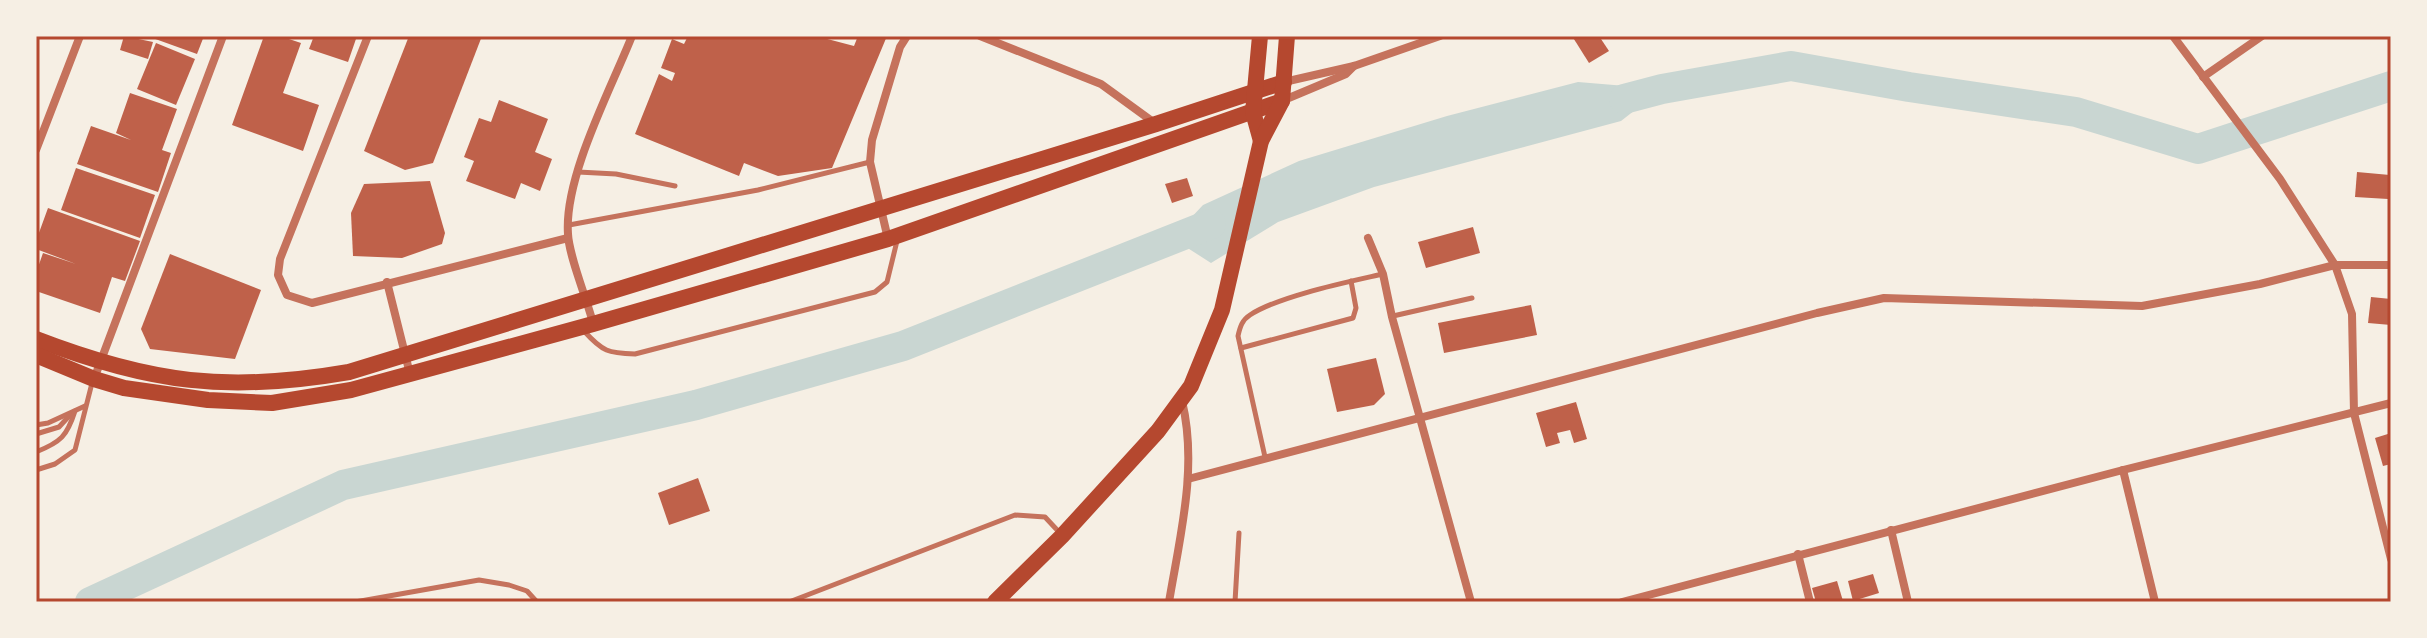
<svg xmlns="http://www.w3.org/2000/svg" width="2427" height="638" font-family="'Titillium Web',sans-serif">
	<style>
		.water { fill: #c9d6d2 }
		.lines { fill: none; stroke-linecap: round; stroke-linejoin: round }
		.river { stroke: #c9d6d2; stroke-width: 30 }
		.building { fill: #bf614a }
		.service { stroke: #c5725c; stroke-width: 5 }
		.minor { stroke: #c5725c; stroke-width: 8 }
		.secondary { stroke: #b5482f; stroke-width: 16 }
		.primary { stroke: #b5482f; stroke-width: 16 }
		.neatline { fill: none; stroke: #b5482f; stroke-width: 3 }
	</style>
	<rect width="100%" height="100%" fill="#f6efe4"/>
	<polygon class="water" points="1578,82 1662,89 1621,121 1374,187 1278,222 1211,263 1172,238 1203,205 1299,161 1447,116"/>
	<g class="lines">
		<g class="river">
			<polyline points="1624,99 1662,89 1791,66 1909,87 2076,112 2198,149 2391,86"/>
			<polyline points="90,602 343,485 696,405 903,346 1211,224"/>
		</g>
	</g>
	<g class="building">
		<polygon points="124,36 153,42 148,59 120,50"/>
		<polygon points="147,36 204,36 197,54"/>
		<polygon points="264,36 280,36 301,43 283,93 319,105 303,151 232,125"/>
		<polygon points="314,36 357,36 348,62 309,49"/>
		<polygon points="409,36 482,36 433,163 405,170 364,151"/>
		<polygon points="688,36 816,36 854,46 858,36 887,36 832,168 778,176 744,163 739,176 635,134 659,74 672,81 675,73 661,68 672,39 684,44"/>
		<polygon points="1572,36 1599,36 1609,51 1589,63"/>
		<polygon points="156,43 195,59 176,105 137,89"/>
		<polygon points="130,93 177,109 162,150 171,153 158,192 77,164 91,126 131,140 116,133"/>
		<polygon points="499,100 548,119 535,152 552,159 540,191 521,183 515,199 466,181 474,161 464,157 479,118 491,122"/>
		<polygon points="76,168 155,195 140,238 61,210"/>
		<polygon points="2357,172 2390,175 2388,199 2355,197"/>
		<polygon points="1187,178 1193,196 1172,203 1165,184"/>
		<polygon points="430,181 445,233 442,244 402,258 353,256 351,213 364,184"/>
		<polygon points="48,208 140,241 125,281 112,277 100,313 36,291 36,273 43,253 76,264 36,249 36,241"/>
		<polygon points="1473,227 1480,253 1426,268 1418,242"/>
		<polygon points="170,254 261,290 235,359 150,349 141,329"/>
		<polygon points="2371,297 2391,299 2391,325 2368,323"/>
		<polygon points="1531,305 1537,335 1444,353 1438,323"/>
		<polygon points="1376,358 1385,394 1374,405 1337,412 1327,369"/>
		<polygon points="1576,402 1587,439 1574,443 1570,430 1557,433 1560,443 1546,447 1536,413"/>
		<polygon points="2391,433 2391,464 2383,466 2375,438"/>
		<polygon points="698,478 710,511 669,525 658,493"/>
		<polygon points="1873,574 1879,593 1853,601 1848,581"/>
		<polygon points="1837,581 1843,601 1816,602 1812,588"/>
	</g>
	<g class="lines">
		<g class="service">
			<polyline points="578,172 616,174 675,186"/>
			<polyline points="569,225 758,190 870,162"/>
			<polyline points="1393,316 1472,298"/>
			<path d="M584,331c19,21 24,22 51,23l240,-62 12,-10 10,-41"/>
			<polyline points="1241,348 1353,318 1356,308 1351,281"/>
			<polyline points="36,425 48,423 85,406"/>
			<polyline points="36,434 59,427 71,414"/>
			<path d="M36,452c25,-10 31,-16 39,-41"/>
			<path d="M1265,457l-27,-121c2,-9 4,-16 12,-21 29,-19 98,-33 133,-41"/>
			<polyline points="36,470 55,464 75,450 92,383"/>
			<polyline points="355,602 479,580 509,585 527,591 537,602"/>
			<polyline points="789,602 1015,515 1045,517 1059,532"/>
			<polyline points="1235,602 1239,533"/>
		</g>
		<g class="minor">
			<polyline points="368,36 280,259 278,275 287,295 312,303 568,238"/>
			<polyline points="980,36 1101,84 1156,124"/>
			<polyline points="2173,36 2280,179 2335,265 2352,314 2354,413 2391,559"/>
			<polyline points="2203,77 2262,36"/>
			<polyline points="1284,82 1354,66 1440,36"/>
			<polyline points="1284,100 1346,74 1354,66"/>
			<polyline points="36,150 80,36"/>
			<polyline points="1368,238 1383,274 1392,317 1471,602"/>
			<polyline points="888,239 870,162 872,140 900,47 907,36"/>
			<polyline points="387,282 410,374"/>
			<path d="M593,323c-6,-24 -24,-66 -25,-89 -4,-57 42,-143 64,-198"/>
			<polyline points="94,379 223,36"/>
			<polyline points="2123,470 2155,602"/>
			<polyline points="1188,479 1817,313 1884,298 2142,306 2260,284 2335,265 2391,265"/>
			<polyline points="1891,530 1908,602"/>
			<polyline points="1798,554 1810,602"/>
			<path d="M1169,602c11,-66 29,-135 13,-201"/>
			<polyline points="1622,602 2123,470 2391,403"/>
		</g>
		<g class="secondary">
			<path d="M36,339c114,44 192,54 313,33l807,-248 128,-42"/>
			<polyline points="36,355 94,379 124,388 208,400 272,403 351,390 593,324 888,239 1282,101"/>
		</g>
		<g class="primary">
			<polyline points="1260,36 1253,112 1261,141"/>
			<polyline points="995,602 1062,536 1158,431 1191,386 1222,310 1261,141 1282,101 1287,36"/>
		</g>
	</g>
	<rect width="2427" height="638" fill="none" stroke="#f6efe4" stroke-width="76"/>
	<rect x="38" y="38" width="2351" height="562" class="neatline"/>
</svg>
